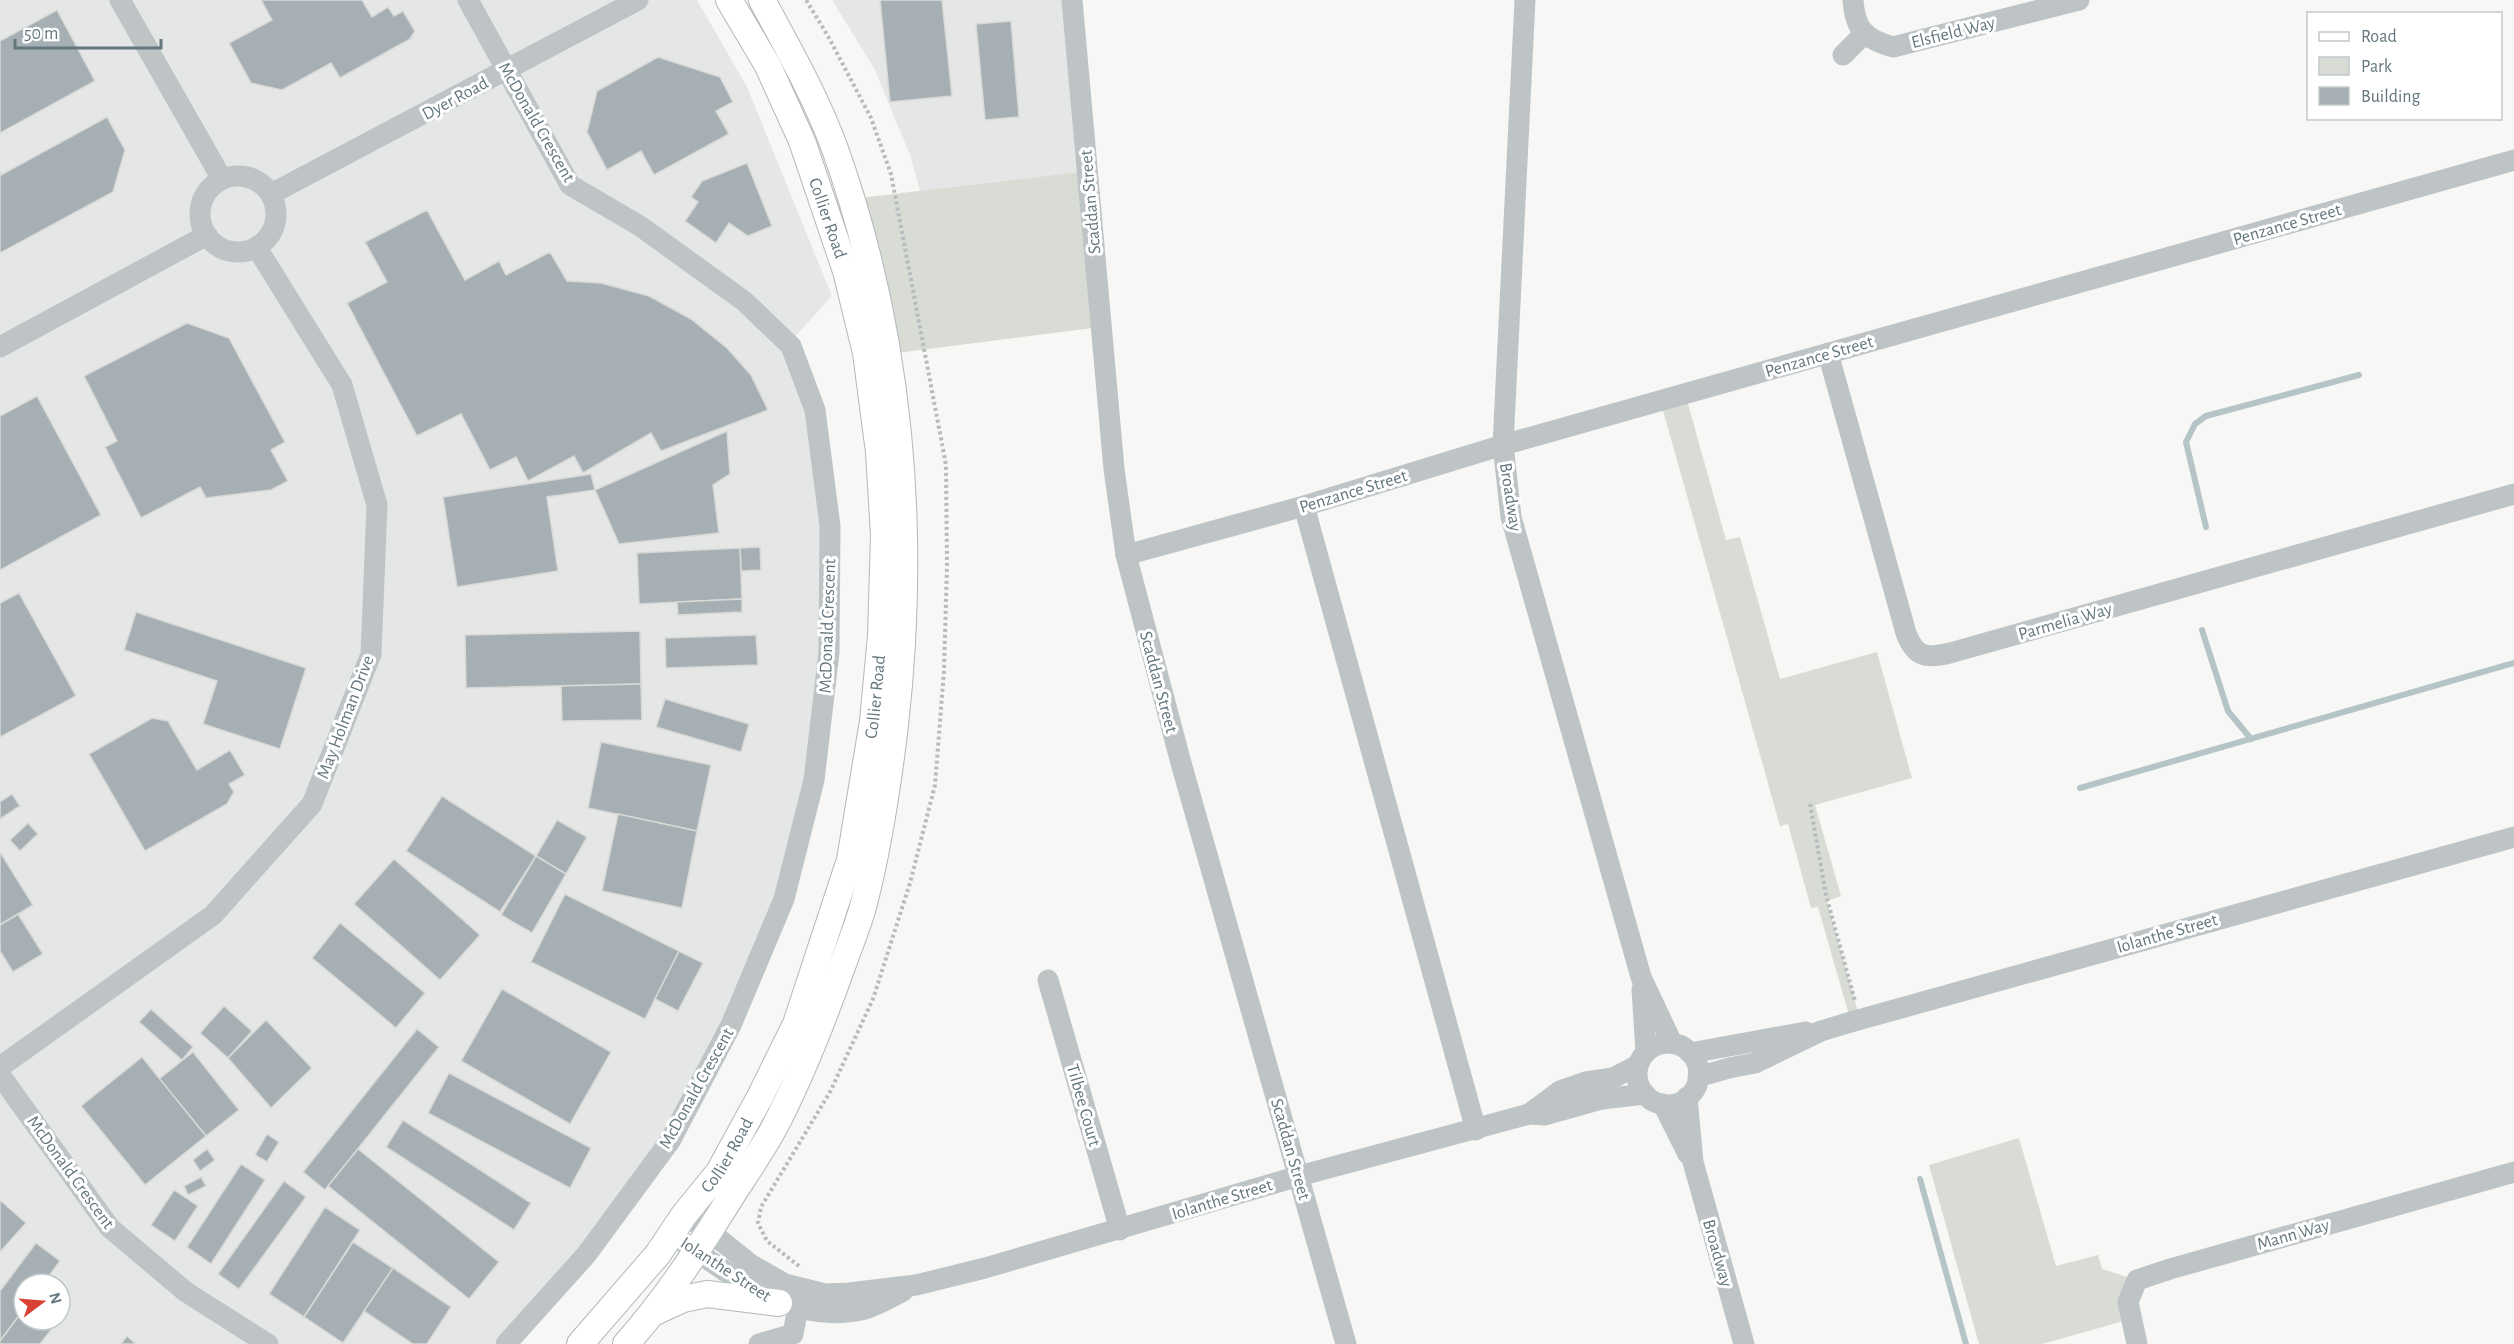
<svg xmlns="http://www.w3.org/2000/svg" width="2514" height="1344" font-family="'Alegreya Sans',sans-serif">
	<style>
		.built { fill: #e5e7e6; fill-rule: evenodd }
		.green { fill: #d8dcd4 }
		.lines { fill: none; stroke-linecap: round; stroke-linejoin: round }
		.stream { stroke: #b5c4c6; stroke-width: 6 }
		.building { fill: #a6b0b4; stroke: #d9d9d7; stroke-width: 1.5 }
		.major-casing { stroke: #b2b8bb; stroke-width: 28 }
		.path { stroke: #b7bbbd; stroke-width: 4; stroke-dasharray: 3 3; stroke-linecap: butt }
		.minor { stroke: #bec4c6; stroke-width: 21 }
		.major { stroke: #fff; stroke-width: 26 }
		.labels { text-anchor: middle; stroke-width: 6; stroke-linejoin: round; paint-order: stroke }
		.street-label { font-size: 18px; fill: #64777e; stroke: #fff }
	</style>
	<rect width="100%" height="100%" fill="#f7f7f5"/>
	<g class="built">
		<path d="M0,0h697l50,87 85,209 -41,45 25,72 13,242 -50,259 -108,232 -165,198h-506zM24,1284h36v36h-36z"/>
		<polygon points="832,0 1071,0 1087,171 920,191 910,155 874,68"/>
	</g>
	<g class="green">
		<polygon points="1087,171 1101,327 889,354 851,199"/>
		<polygon points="1685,393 1726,540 1740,537 1780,679 1877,652 1912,778 1815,805 1841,896 1827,901 1860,1019 1851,1022 1818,907 1811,908 1788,824 1780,826 1660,400"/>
		<polygon points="2019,1138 2056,1266 2098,1255 2102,1269 2137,1280 2131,1319 2042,1344 1979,1344 1929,1165"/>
	</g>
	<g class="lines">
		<g class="stream">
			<polyline points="2206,527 2186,442 2195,424 2206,416 2359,375"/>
			<polyline points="2202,630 2228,711 2251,739"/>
			<polyline points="2080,788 2514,663"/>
			<polyline points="1920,1179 1966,1344"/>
		</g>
	</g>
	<g class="building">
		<polygon points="261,0 362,0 372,17 388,7 394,16 403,11 415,31 410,39 340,78 331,63 282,90 251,83 229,43 272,20"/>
		<polygon points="880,0 942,0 952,96 890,102"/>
		<polygon points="57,10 95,81 0,133 0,41"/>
		<polygon points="1011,21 1019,117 985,120 976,24"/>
		<polygon points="658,57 720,77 733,102 716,111 729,134 654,175 641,151 607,170 587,132 597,91"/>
		<polygon points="107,117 125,150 113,192 0,253 0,172 1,175"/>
		<polygon points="747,163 772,226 748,236 729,223 716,243 685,221 698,202 691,197 702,181"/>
		<polygon points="427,210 465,280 499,261 506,275 550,252 567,281 601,283 649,296 691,319 727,348 751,375 768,410 661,451 651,433 583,473 574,456 528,481 516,457 490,470 461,414 417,436 347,303 387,282 365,242"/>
		<polygon points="187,323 229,338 285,442 271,450 288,481 271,490 206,498 200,487 141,518 105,447 117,441 84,376"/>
		<polygon points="37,396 101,515 0,570 0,416"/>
		<polygon points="727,431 730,474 713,485 719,533 619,544 595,490"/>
		<polygon points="591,474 595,490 547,497 558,571 457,587 443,497"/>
		<polygon points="760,547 761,570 741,571 740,548"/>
		<polygon points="740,548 742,599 639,604 637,553"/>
		<polygon points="19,593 76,696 0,737 0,603"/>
		<polygon points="742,599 742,612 678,615 677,602"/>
		<polygon points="136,612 306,668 280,749 203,724 217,681 124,650"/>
		<polygon points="640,631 641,684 466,688 465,635"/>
		<polygon points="756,635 758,665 666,668 665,638"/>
		<polygon points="641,684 642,720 562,721 561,686"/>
		<polygon points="665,699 749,724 741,752 656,727"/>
		<polygon points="152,718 168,721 197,770 230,750 245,775 229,784 234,792 227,804 145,851 89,754"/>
		<polygon points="601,742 711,765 697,831 588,808"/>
		<polygon points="12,794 20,806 0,819 0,802"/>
		<polygon points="442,796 536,856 500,912 406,851"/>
		<polygon points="618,814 697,831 682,908 602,891"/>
		<polygon points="557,820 587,837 566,874 536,856"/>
		<polygon points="28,823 38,834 20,851 10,840"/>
		<polygon points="0,852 33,905 0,925"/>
		<polygon points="536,856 566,874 532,933 501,915"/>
		<polygon points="394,859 480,935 440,980 354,904"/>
		<polygon points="565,894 679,951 645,1019 531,962"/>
		<polygon points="18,914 43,954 13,972 0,951 0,925"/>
		<polygon points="340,923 425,993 396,1028 312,958"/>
		<polygon points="679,951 703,963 678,1011 655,999"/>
		<polygon points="502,989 611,1052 570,1124 461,1061"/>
		<polygon points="224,1006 252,1031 228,1058 200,1033"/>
		<polygon points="151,1009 193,1047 182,1060 139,1022"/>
		<polygon points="266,1020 312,1068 271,1108 228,1058"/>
		<polygon points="417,1029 439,1047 325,1190 303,1172"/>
		<polygon points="193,1052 239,1110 206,1136 159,1079"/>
		<polygon points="142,1057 206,1136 145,1185 81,1106"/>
		<polygon points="449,1073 591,1148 570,1188 428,1113"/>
		<polygon points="403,1120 531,1203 514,1230 386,1147"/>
		<polygon points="267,1134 279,1142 267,1162 255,1155"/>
		<polygon points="207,1149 215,1160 200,1171 193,1160"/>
		<polygon points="358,1149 499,1262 469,1299 328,1186"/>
		<polygon points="241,1164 265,1180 211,1264 187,1247"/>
		<polygon points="201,1177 206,1186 188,1195 184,1186"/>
		<polygon points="284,1181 306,1197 239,1289 218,1274"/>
		<polygon points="174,1190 198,1206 175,1241 151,1225"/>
		<polygon points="0,1200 26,1223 0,1252"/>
		<polygon points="325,1207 360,1230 304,1317 269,1294"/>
		<polygon points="353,1242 393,1268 343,1343 304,1317"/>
		<polygon points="36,1243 60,1261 43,1284 24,1284 24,1309 0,1341 0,1291"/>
		<polygon points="393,1268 451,1307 427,1344 413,1344 364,1311"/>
		<polygon points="24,1309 24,1320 58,1321 40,1344 0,1344 0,1341"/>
		<polygon points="127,1336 136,1344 121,1344"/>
	</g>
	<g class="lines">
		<defs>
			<g id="major">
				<polyline points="655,1312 683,1299 707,1294 779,1303"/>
				<path id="s1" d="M580,1344l78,-90 26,-39 35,-43 41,-75 36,-73 54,-164 23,-139 8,-85 3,-101 -5,-83 -13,-99 -20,-82 -44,-130 -34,-75 -39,-66"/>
				<path d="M626,1344c39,-44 70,-91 101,-141 15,-24 32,-48 46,-73 28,-53 50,-110 70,-166 7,-20 16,-41 21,-61 15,-58 24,-119 31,-178 22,-194 6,-391 -60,-576 -19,-52 -47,-101 -73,-149"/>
			</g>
		</defs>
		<use href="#major" class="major-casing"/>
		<g class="path">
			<polyline points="1810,804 1826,895 1855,1001"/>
			<polyline points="799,1266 767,1241 758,1223 761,1207 830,1092 873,999 910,883 935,785 944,671 947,565 946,465 891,174 871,118 828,36 806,0"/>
		</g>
		<g class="minor">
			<polyline points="120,0 222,179"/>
			<polyline points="468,0 570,185 640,226 744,301 791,346 815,410 830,526 829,652 814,780 784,899 731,1025 670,1141 586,1255 506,1344"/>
			<polyline points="1072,0 1114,469 1126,555 1181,763 1346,1344"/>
			<polyline points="1525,0 1503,445 1511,517 1641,977 1672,1043"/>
			<path d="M1853,0c2,30 12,39 40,47l186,-47"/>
			<polyline points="1843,55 1865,33"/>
			<circle cx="238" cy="214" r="38"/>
			<polyline points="271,194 638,0"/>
			<polyline points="0,347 207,235"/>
			<path d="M1828,353l78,280c9,24 20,26 44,20l564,-159"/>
			<polyline points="1304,506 1476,1130"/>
			<polyline points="1126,555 1304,506 1503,445 2514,160"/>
			<polyline points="1048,980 1120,1230"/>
			<polyline points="1642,989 1646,1052"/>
			<circle cx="1668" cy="1074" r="31"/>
			<polyline points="1690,1053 1806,1032"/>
			<polyline points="0,1067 213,915 312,804 371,654 377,505 342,385 257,248"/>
			<polyline points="0,1075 110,1228 186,1292 268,1344"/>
			<polyline points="1698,1077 1729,1068 1755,1063 1821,1031 1851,1022 2514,837"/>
			<polyline points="1687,1097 1693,1162 1744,1344"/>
			<polyline points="1663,1104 1688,1154"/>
			<polyline points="1529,1114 1560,1091 1586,1082 1613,1078 1638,1065"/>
			<polyline points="684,1215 709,1231 750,1264 785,1284 825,1294 849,1293 916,1285 985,1268 1299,1176 1529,1114 1545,1115 1602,1099 1645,1094"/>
			<path d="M672,1235c59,38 117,93 193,74 13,-4 25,-11 38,-18"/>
			<polyline points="759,1344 793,1334 800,1296"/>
			<polyline points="2137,1344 2128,1302 2137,1280 2170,1269 2514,1172"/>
		</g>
		<use href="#major" class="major"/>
	</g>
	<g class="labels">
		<g class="street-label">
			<text transform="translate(1953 32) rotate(-14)" y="6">Elsfield Way</text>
			<text transform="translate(455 98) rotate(-28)" y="6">Dyer Road</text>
			<text transform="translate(537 122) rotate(60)" y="6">McDonald Crescent</text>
			<text transform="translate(1090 202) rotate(-95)" y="6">Scaddan Street</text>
			<text transform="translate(828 218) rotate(71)" y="6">Collier Road</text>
			<text transform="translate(2287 224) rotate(-16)" y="6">Penzance Street</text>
			<text transform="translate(1819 356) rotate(-16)" y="6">Penzance Street</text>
			<text transform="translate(1353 491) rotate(-17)" y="6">Penzance Street</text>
			<text transform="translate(1511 497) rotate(81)" y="6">Broadway</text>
			<text transform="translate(2065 621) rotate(-16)" y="6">Parmelia Way</text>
			<text transform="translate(827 626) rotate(-88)" y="6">McDonald Crescent</text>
			<text transform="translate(1159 682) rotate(75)" y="6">Scaddan Street</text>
			<text dy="6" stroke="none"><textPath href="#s1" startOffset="726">Collier Road</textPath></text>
			<text transform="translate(345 717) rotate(-69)" y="6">May Holman Drive</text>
			<text transform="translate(2167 933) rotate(-16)" y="6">Iolanthe Street</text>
			<text transform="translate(696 1088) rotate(-61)" y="6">McDonald Crescent</text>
			<text transform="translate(1084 1105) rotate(74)" y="6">Tilbee Court</text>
			<text transform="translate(1291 1149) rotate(74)" y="6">Scaddan Street</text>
			<text dy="6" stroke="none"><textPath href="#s1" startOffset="240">Collier Road</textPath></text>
			<text transform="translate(71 1172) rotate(54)" y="6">McDonald Crescent</text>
			<text transform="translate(1222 1199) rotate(-17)" y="6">Iolanthe Street</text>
			<text transform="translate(2293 1234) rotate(-16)" y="6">Mann Way</text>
			<text transform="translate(1718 1253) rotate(74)" y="6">Broadway</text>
			<text transform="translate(726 1269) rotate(33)" y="6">Iolanthe Street</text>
		</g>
	</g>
	<rect x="2307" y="12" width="195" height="108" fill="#ffffff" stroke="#c1c9cb" stroke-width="1.5"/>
	<rect x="2319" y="32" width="30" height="9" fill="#ffffff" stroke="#c1c9cb" stroke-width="1.5"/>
	<text x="2361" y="42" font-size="18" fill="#64777e">Road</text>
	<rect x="2319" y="57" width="30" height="18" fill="#d8dcd4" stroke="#c1c9cb" stroke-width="1.5"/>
	<text x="2361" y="72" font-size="18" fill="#64777e">Park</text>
	<rect x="2319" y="87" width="30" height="18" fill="#a6b0b4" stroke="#c1c9cb" stroke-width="1.5"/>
	<text x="2361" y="102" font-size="18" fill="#64777e">Building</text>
	<g transform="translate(42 1302) rotate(74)"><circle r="28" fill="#ffffff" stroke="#c1c9cb" stroke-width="1.5"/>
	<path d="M0-4.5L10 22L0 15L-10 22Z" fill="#d84134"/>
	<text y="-9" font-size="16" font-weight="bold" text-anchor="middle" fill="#64777e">N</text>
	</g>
	<path d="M15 39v9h146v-9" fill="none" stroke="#64777e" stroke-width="3"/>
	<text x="24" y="39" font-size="18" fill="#64777e" stroke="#ffffff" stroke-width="4.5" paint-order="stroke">50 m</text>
</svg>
